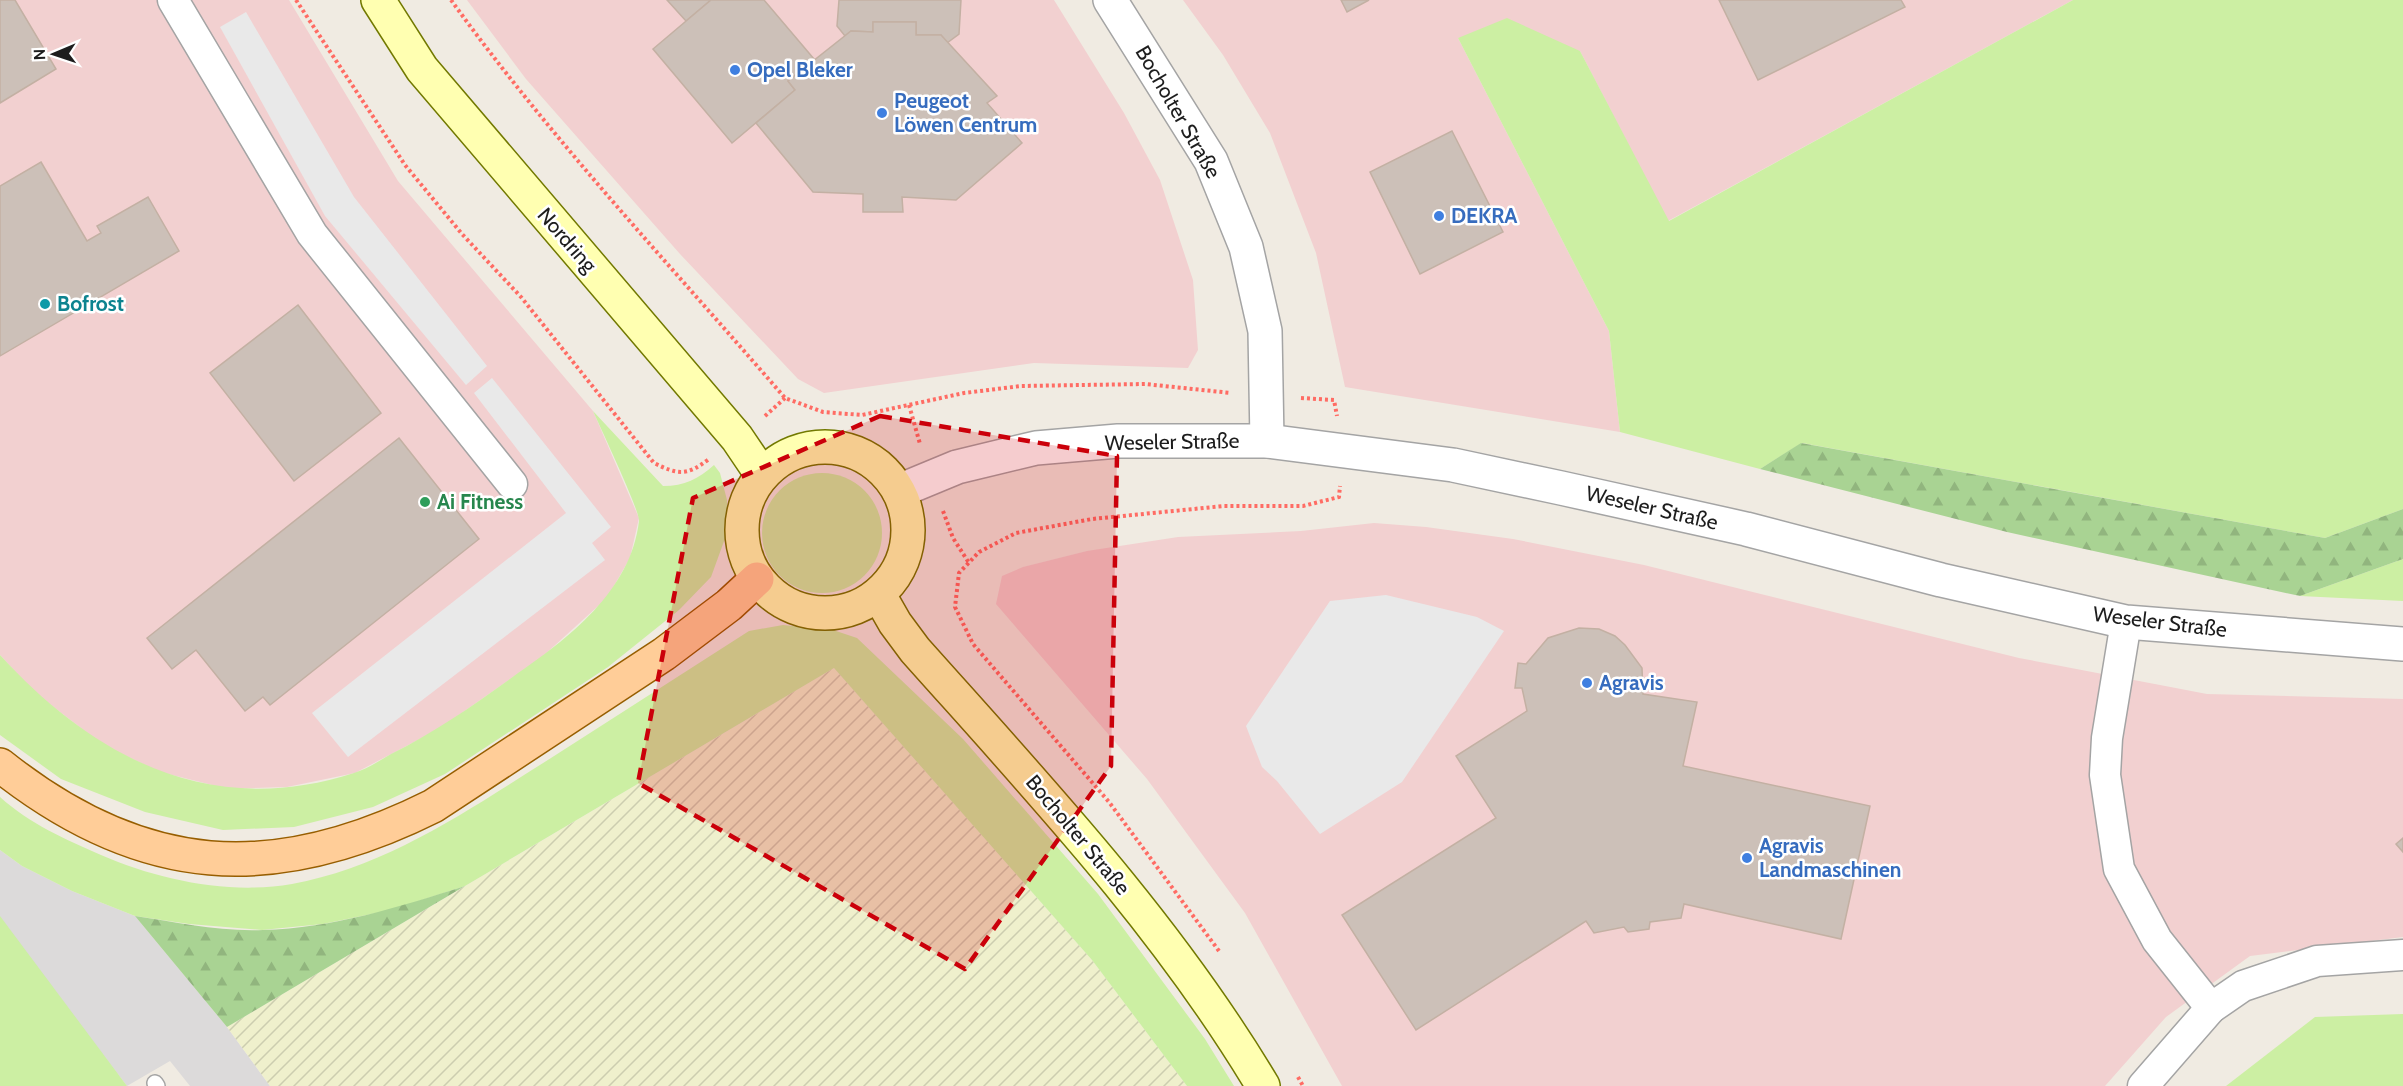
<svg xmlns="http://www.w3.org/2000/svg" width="2403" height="1086" font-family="Cabin,sans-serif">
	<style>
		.residential { fill: #dcdada }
		.commercial { fill: #f2d0d0 }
		.farmland { fill: url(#farmland-furrows) }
		.grass { fill: #ccefa3 }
		.forest { fill: url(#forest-firs) }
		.parking { fill: #e9e9e9 }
		.building { fill: #ccc0b8; stroke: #c3b0a3; stroke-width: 1.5 }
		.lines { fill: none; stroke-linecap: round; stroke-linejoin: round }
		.service-casing { stroke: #a4a4a4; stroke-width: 18 }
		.minor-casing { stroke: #a4a4a4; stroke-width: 33 }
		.tertiary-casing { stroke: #a4a4a4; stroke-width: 36 }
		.secondary-casing { stroke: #727900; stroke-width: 36 }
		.primary-casing { stroke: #975e00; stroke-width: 36 }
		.path { stroke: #ff6c64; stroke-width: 4; stroke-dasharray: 3 3; stroke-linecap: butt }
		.service { stroke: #fff; stroke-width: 15 }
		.minor { stroke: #fff; stroke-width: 30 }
		.tertiary { stroke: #fff; stroke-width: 33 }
		.secondary { stroke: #ffffb1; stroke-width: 33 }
		.primary { stroke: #ffcd98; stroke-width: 33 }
		.marked { fill: #cb000a; fill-opacity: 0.2; stroke: #cb000a; stroke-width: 4.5; stroke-dasharray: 12 8; stroke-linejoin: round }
		.shop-dot { fill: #3f7fe0; stroke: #fff; stroke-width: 2 }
		.culture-dot { fill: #0f9aa8; stroke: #fff; stroke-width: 2 }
		.leisure-dot { fill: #2e9e5b; stroke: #fff; stroke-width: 2 }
		.labels { text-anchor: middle; stroke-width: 5; stroke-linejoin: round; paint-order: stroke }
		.shop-label { font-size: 21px; font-weight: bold; fill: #366cbe; stroke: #fff; text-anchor: start }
		.street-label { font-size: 21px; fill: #1d1d1d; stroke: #fff }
		.culture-label { font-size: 21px; font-weight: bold; fill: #0d838f; stroke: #fff; text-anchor: start }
		.leisure-label { font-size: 21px; font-weight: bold; fill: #27864d; stroke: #fff; text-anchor: start }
	</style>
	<defs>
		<pattern id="farmland-furrows" width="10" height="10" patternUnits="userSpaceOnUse" patternTransform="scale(1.5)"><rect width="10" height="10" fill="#eff0cc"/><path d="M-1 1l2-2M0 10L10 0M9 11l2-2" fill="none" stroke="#cccdaf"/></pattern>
		<pattern id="forest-firs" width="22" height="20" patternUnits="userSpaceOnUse" patternTransform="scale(1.5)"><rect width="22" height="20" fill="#a9d393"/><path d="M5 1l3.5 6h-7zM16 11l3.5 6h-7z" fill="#91b57e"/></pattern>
	</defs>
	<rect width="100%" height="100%" fill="#f0ebe2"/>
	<polygon class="residential" points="0,850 22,866 72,891 135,916 227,1027 270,1086 190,1086 170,1061 127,1086 0,920"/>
	<g class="commercial">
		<polygon points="0,0 289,0 398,181 593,411 639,518 630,558 607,598 542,657 439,729 355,773 287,787 228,789 160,772 103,745 34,692 0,655"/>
		<polygon points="467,0 1054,0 1124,113 1160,180 1193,280 1198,350 1188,368 1034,363 824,393 798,379 680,254 526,79"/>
		<polygon points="1183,0 2073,0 1668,221 1580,51 1458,38 1609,331 1620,432 1345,387 1316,253 1270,133 1223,55"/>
		<polygon points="1374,523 1426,527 1513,539 1644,565 2019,658 2207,694 2403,699 2403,937 2250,956 2166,1017 2105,1086 1342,1086 1245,913 1147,779 996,604 1002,576 1023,567 1087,551 1178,537 1301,531"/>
	</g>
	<polygon class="farmland" points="834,668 1092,960 1187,1086 270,1086 227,1027"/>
	<g class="grass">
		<polygon points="2073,0 2403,0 2403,509 2325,538 1802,443 1760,469 1620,432 1609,331 1458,38 1507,18 1580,51 1669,221"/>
		<path d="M593,411l70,75c22,0 35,-7 51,-21l6,8 7,27v33l-16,44 -32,33 -71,57 -163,107 -72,33 -79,20 -71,3 -78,-18 -84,-33 -61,-44v-80c95,104 212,164 354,118 13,-4 25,-12 37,-19 44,-22 83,-49 123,-78 54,-37 117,-85 125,-155 1,-10 -39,-94 -46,-110z"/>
		<circle cx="822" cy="533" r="60"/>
		<polygon points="2403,559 2403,601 2300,596"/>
		<path d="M783,625l50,5 24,8 106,101 135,155 107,145 29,47h-47l-95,-126 -258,-292 -369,218 -74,24 -68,14 -61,6 -73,-6 -54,-8 -63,-25 -50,-25 -22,-16v-53c30,27 65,42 101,58 58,25 128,40 191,29 95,-17 178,-75 259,-126 66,-42 132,-85 198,-127z"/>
		<polygon points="0,916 127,1086 0,1086"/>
		<polygon points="2403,1014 2403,1086 2226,1086 2315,1017"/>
	</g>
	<g class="forest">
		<polygon points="1801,443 2325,538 2403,509 2403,559 2300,596 2007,532 1760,469"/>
		<path d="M465,886l-238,141 -92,-111c41,6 86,16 128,14 70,-2 136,-23 202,-44z"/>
	</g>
	<g class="parking">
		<polygon points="246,12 354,197 487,366 466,385 325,216 220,27"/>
		<polygon points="492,378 611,527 592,543 605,560 348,757 312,713 566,513 474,393"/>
		<polygon points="1386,595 1477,617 1504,631 1402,782 1320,834 1277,781 1262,767 1246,726 1330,601"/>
	</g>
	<g class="building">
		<polygon points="0,0 15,0 56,69 0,103"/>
		<polygon points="667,0 711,0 686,21"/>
		<polygon points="711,0 764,0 814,59 788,81 795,90 732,143 653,49"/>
		<polygon points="839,0 961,0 959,34 947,43 941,35 916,35 916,22 873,22 873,32 851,31 845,36 837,26"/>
		<polygon points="1341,0 1369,0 1347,12"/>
		<polygon points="1719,0 1901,0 1905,7 1758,80"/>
		<polygon points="873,22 916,22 916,35 941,35 997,96 987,103 1022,143 956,200 902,197 903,212 863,212 863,194 813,192 756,123 795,90 788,81 851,31 873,32"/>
		<polygon points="1452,131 1503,232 1420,274 1370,172"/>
		<polygon points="41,162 87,241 101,233 97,226 148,197 179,251 0,356 0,186"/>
		<polygon points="298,305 381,413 294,481 210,373"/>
		<polygon points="399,438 479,539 270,705 263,697 245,711 196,650 172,669 147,638"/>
		<polygon points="1579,628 1599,629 1615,636 1625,645 1642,668 1643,694 1697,702 1683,766 1870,806 1841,939 1684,904 1681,918 1650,922 1649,929 1628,932 1624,927 1594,933 1586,921 1416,1030 1342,915 1496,818 1456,756 1527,711 1522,688 1515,688 1518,663 1526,664 1548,638"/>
		<polygon points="2403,838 2403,852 2396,844"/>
	</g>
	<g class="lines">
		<defs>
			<polyline id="service" points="155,1083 157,1086"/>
			<g id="minor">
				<polyline points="173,0 312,234 512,484"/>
				<polyline points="2126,622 2107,738 2105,775 2119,869 2157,940 2211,1008"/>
				<polyline points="2143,1086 2211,1008 2243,986 2317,961 2403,955"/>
			</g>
			<g id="tertiary">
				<polyline points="1110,0 1211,161 1246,247 1265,331 1267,441"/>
				<polyline points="899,491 957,467 1036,448 1118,441 1267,441 1453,465 1561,488 1746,529 1941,580 2126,622 2403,644"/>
			</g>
			<g id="secondary">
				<polyline points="378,0 422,69 737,438 762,475"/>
				<circle cx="825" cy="530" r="83"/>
				<path d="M879,595l16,28 20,27c124,139 252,275 348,436"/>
			</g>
			<path id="primary" d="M0,765c142,113 273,121 433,41l231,-152 65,-49 28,-26"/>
		</defs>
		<use href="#service" class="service-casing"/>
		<use href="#minor" class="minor-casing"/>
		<use href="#tertiary" class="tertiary-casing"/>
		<use href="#secondary" class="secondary-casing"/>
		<use href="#primary" class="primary-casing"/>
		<g class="path">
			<path d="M296,0l109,165 57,69 59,63 133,166c24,12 33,13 55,-4"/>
			<path d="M451,0c101,140 221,267 334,398l38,14 39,3 102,-22 57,-7 124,-2 86,9"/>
			<polyline points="1301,398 1334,400 1337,416"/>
			<polyline points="909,405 920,444"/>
			<polyline points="765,416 785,398"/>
			<polyline points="943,511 953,538 969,563"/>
			<polyline points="1219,951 1109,802 973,644 955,607 959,573 979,552 1016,533 1092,519 1224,506 1303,506 1339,497 1340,486"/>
			<polyline points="1298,1077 1303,1086"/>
		</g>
		<use href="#service" class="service"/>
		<use href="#minor" class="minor"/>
		<use href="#tertiary" class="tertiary"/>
		<use href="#secondary" class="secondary"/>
		<use href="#primary" class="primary"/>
	</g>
	<path class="marked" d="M880,416l237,40 -6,310 -146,203 -327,-186 55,-285z"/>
	<g class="shop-dot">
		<circle cx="735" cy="70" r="6"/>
		<circle cx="882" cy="113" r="6"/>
		<circle cx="1439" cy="216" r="6"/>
		<circle cx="1587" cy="683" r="6"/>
		<circle cx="1747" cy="858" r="6"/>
	</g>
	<circle class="culture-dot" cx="45" cy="304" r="6"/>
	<circle class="leisure-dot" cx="425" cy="502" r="6"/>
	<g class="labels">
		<g class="shop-label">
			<text x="747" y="77">Opel Bleker</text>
			<text x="894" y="108">Peugeot<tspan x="894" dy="24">Löwen Centrum</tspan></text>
			<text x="1451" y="223">DEKRA</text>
			<text x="1599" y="690">Agravis</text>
			<text x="1759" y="853">Agravis<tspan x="1759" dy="24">Landmaschinen</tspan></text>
		</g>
		<g class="street-label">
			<text transform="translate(1178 112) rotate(60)" y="7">Bocholter Straße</text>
			<text transform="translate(567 240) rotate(49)" y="7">Nordring</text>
			<text transform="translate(1172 442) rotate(-1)" y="7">Weseler Straße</text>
			<text transform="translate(1652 508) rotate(13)" y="7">Weseler Straße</text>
			<text transform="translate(2160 622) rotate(7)" y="7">Weseler Straße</text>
			<text transform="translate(1078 835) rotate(50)" y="7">Bocholter Straße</text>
		</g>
		<g class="culture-label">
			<text x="57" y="311">Bofrost</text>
		</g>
		<g class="leisure-label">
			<text x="437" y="509">Ai Fitness</text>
		</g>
	</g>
	<g transform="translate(54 54) rotate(268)" stroke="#ffffff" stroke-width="4.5" paint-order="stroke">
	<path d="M0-4.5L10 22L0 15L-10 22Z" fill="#1d1d1d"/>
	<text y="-9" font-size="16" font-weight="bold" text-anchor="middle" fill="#1d1d1d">N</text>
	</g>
</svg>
